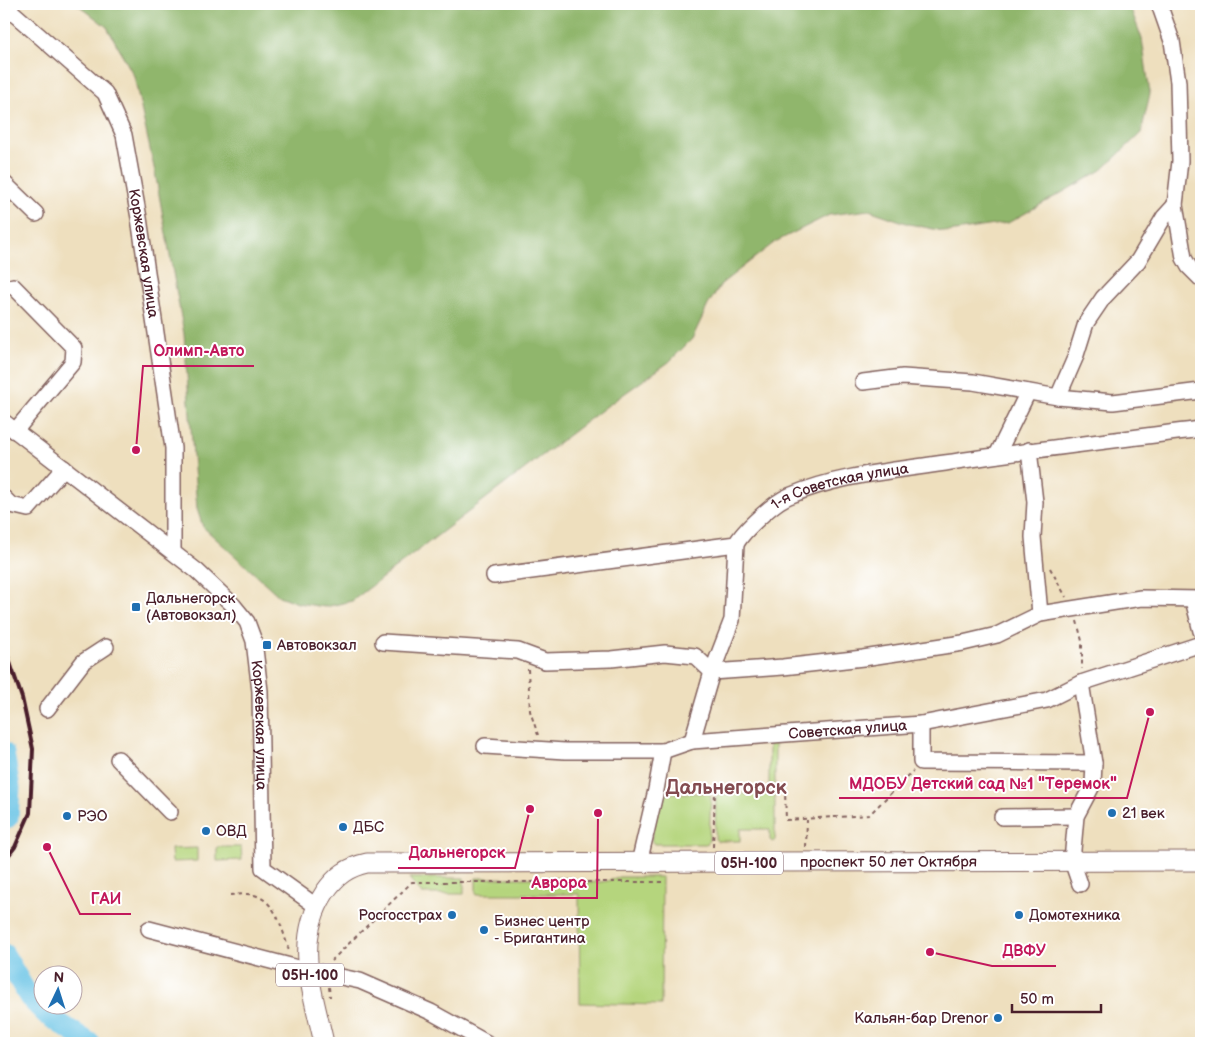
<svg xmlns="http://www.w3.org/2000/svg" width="1205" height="1047" font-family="'Balsamiq Sans',sans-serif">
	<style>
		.green { fill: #b5d57d; stroke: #807a54 }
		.forest { fill: #90b66c; stroke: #6d6a4c }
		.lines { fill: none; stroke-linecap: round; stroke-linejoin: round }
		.river { stroke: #67c3e5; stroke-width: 21 }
		.minor-casing { stroke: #83625e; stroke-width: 18 }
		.major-casing { stroke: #83625e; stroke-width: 21 }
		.path { stroke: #83625e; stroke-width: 2; stroke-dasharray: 4 4; stroke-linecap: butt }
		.minor { stroke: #fff; stroke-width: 15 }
		.major { stroke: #fff; stroke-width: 19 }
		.rail { stroke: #4a1f2b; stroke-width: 4 }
		.poi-dot { fill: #1f6fb2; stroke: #fff; stroke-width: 2 }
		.labels { text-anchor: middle; stroke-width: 4; stroke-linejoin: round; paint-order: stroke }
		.shield { fill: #fff; stroke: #80626b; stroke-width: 1 }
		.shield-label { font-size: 14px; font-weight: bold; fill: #4a1f2b }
		.street-label { font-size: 15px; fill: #4a1f2b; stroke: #fff }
		.poi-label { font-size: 15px; fill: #4a1f2b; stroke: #fff; text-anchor: start }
		.district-label { font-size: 20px; font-weight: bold; fill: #834b50; stroke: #fff }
		.leader { fill: none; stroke: #c2185b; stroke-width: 2 }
		.callout-dot { fill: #c2185b; stroke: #fff; stroke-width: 2 }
		.callout-label { font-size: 16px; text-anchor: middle; font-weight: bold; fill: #c2185b; stroke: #fff; stroke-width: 4; stroke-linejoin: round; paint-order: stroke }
	</style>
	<rect width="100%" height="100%" fill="#fff"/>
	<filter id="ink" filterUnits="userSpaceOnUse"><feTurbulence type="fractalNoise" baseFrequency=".02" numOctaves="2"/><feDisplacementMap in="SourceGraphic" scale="10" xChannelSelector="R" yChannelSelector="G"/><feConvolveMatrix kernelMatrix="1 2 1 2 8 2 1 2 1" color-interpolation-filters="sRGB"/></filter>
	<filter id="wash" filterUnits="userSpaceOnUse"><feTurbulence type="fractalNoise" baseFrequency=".0096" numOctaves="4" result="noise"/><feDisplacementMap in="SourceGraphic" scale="20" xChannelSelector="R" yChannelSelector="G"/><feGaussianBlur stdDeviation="1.12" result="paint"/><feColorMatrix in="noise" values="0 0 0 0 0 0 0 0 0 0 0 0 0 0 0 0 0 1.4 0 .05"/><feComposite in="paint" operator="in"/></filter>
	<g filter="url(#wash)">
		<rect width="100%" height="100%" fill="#eedfbe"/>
		<g class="green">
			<polygon points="769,738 775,738 775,840 773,842 770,840 770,829 740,829 740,841 717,841 715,839 716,797 719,794 769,794"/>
			<polygon points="665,793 709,793 711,797 709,840 707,844 654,844 651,840 660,796"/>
			<polygon points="217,847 241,847 242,860 217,861"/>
			<polygon points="197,848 197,861 172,862 171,849"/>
			<path d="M619,877h43l-1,128 -81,-2 -1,-109h-103v-16h94c14,6 35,6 49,-1z"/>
			<polygon points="409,878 464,878 464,894 422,894"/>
		</g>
		<polygon class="forest" points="77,4 1129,4 1142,39 1150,94 1141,133 1102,170 1008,223 948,232 909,224 869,210 829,215 775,242 721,284 708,305 692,339 669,362 607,406 352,601 325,607 298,603 279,596 203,527 197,509 184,334 155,172 134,76 107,27"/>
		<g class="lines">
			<g class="river">
				<polyline points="4,753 10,788 8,817 4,820"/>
				<polyline points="4,954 29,997 47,1015 90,1043"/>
			</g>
		</g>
	</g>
	<g filter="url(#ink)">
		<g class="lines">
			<defs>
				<g id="minor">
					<polyline points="1159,4 1172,41 1178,82 1180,161 1175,205 1184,258 1189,267 1201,279"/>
					<path id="s1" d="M4,5l101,88 19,42 15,83 34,230v103"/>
					<polyline points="4,183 36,214"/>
					<polyline points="13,286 74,348 73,362 15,431"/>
					<polyline points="863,382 903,377 973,382 1058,397 1113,402 1201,391"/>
					<polyline points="1058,397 1075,358 1086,323 1103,298 1138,261 1164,217 1175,205"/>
					<path id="s2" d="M4,422l193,149 36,34 14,17 7,19 6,50 3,177 53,38"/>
					<polyline points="1029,450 1035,502 1033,537 1040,614"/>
					<polyline points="997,455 1028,392"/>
					<polyline points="4,498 11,505 28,509 64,468"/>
					<path id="s3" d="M494,576l242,-32c7,-13 38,-42 53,-48 49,-21 103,-25 156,-33 85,-13 171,-23 256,-34"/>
					<polyline points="1193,600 1201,631"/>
					<polyline points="383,642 518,651 545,661 611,659 665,653 695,656 712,672 783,667 863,658 963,643 997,635 1040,614 1141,598 1201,599"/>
					<polyline points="47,709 83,662 106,647"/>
					<polyline points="921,724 921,762 1094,763"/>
					<polyline points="692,741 712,672 732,620 736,544"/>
					<path id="s4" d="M485,746l80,5h98l29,-10 229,-17 126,-24 34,-17 120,-39"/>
					<polyline points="118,759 170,812"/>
					<polyline points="1002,817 1076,816"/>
					<polyline points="639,863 656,790 663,751"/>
					<polyline points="1080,884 1072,861 1076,816 1093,784 1094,763 1081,683"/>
					<polyline points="149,929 294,967 360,981 431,1012 487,1043"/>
				</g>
				<g id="major">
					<path id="s5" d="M324,1043c-11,-51 -31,-102 1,-151 11,-16 23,-25 42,-29l834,-2"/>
				</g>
			</defs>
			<use href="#minor" class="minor-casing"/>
			<use href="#major" class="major-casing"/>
			<g class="path">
				<polyline points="1050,568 1066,597"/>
				<polyline points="1077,621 1082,641 1082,669"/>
				<polyline points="528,669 530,711 538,735"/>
				<polyline points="758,791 785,791 786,820 869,815 913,771"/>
				<polyline points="713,847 715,791"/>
				<polyline points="806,847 807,820"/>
				<path d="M230,895c7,0 17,-2 24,0 23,6 29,37 35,56"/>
				<polyline points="331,961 412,882 662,882"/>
				<polyline points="329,987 330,997"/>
			</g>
			<use href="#minor" class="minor"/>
			<use href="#major" class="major"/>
			<polyline class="rail" points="4,645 22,698 33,749 30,813 15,847 4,861"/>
		</g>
	</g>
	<g class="poi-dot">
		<rect x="131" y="602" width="10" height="10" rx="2.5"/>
		<rect x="262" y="640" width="10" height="10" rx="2.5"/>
		<circle cx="1112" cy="813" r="5"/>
		<circle cx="67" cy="816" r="5"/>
		<circle cx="343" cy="827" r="5"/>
		<circle cx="206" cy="831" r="5"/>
		<circle cx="452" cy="915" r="5"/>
		<circle cx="1019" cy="915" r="5"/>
		<circle cx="484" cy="930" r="5"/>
		<circle cx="998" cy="1018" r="5"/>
	</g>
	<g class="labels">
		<g class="shield">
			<rect x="715" y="851.5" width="68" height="23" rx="4"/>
			<rect x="276" y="963.5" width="68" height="23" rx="4"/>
		</g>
		<g class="shield-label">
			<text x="749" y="868">05Н-100</text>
			<text x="310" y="980">05Н-100</text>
		</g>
		<g class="street-label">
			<text dy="5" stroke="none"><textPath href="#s1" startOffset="300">Коржевская улица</textPath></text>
			<text dy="5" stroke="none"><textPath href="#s3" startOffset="368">1-я Советская улица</textPath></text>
			<text dy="5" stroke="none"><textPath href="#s2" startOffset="420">Коржевская улица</textPath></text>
			<text dy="5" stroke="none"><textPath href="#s4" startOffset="365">Советская улица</textPath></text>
			<text dy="5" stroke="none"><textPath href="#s5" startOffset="730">проспект 50 лет Октября</textPath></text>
		</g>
		<g class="poi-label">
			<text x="146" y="603">Дальнегорск<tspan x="146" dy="17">(Автовокзал)</tspan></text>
			<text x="277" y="650">Автовокзал</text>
			<text x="1122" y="818">21 век</text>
			<text x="77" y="821">РЭО</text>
			<text x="353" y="832">ДБС</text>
			<text x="216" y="836">ОВД</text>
			<text x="442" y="920" text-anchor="end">Росгосстрах</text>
			<text x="1029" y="920">Домотехника</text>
			<text x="494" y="926">Бизнес центр<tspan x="494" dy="17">- Бригантина</tspan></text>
			<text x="988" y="1023" text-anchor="end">Кальян-бар Drenor</text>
		</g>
		<g class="district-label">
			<text x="726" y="794">Дальнегорск</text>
		</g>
	</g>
	<path class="leader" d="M136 450L143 366H254M1150 712L1127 798H839M530 809L515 868H398M598 813L597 898H521M47 847L80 914H131M930 952L992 966H1056"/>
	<g class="callout-dot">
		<circle cx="136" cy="450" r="5"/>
		<circle cx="1150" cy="712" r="5"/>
		<circle cx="530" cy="809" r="5"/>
		<circle cx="598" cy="813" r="5"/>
		<circle cx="47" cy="847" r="5"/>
		<circle cx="930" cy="952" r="5"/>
	</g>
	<g class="callout-label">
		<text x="199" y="356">Олимп-Авто</text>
		<text x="983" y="789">МДОБУ Детский сад №1 "Теремок"</text>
		<text x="457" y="858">Дальнегорск</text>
		<text x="559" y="888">Аврора</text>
		<text x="106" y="904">ГАИ</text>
		<text x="1024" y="956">ДВФУ</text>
	</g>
	<rect width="1205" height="1047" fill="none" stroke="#fff" stroke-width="20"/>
	<g transform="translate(58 990) rotate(4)"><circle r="24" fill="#ffffff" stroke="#b7a5aa"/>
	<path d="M0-4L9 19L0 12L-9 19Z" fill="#1f6fb2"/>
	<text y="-8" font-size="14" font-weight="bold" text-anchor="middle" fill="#4a1f2b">N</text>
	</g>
	<path d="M1012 1004v8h89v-8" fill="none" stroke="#4a1f2b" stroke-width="2.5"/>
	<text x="1020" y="1004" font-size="15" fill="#4a1f2b" stroke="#ffffff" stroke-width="4" paint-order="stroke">50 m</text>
</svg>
